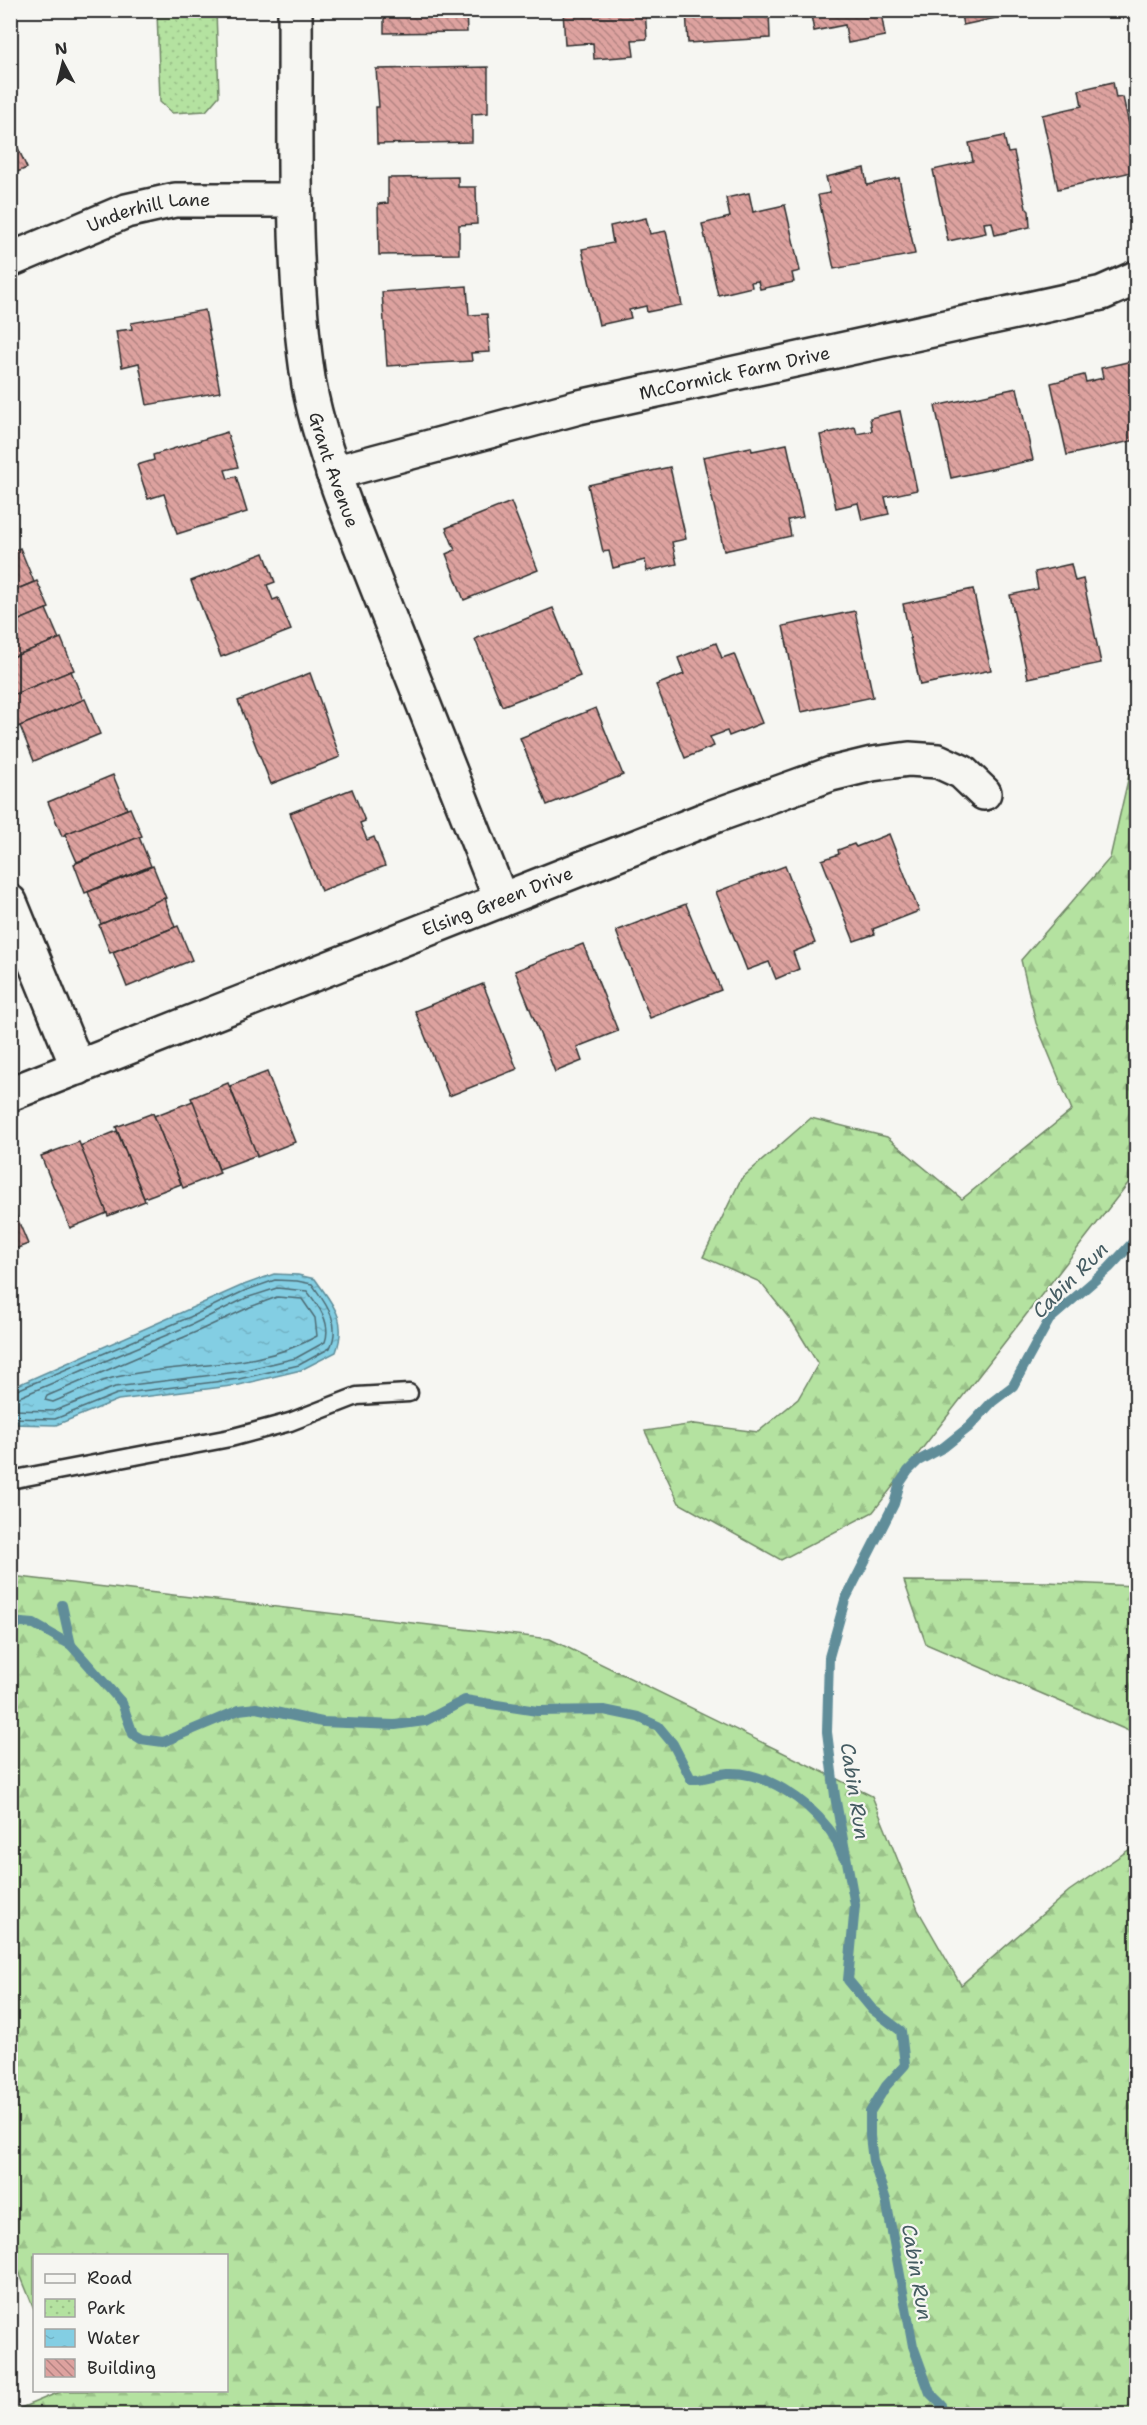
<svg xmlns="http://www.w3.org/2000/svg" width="1147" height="2425" font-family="'Shantell Sans',sans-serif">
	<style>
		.forest { fill: url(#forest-firs); stroke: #708666; stroke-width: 1.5 }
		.park { fill: url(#park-dots); stroke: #708666; stroke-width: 1.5 }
		.water { fill: url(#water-ripples); stroke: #608d99; stroke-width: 1.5 }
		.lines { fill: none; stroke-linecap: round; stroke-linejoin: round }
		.shore { stroke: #4e6c75; stroke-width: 1.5 }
		.stream { stroke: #608d99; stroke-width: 10 }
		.building { fill: url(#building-back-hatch); stroke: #2b2b2b; stroke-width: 1.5 }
		.lane-casing { stroke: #2b2b2b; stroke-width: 21 }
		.street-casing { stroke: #2b2b2b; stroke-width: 38 }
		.lane { stroke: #f6f6f2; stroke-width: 16 }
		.street { stroke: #f6f6f2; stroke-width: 33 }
		.labels { text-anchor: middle; stroke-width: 4.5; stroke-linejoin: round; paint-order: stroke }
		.street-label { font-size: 18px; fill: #2b2b2b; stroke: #f6f6f2 }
		.water-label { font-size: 20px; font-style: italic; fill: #455c62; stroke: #f6f6f2 }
	</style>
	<defs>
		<pattern id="forest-firs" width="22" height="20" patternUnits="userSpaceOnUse" patternTransform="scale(1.5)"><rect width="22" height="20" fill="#b4e2a0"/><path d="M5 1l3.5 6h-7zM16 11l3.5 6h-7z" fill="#9bc28a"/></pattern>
		<pattern id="park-dots" width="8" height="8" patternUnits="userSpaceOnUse" patternTransform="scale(1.5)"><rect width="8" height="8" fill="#b4e2a0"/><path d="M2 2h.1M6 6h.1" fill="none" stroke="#9bc28a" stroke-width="1.8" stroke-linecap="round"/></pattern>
		<pattern id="water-ripples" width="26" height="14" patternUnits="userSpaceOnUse" patternTransform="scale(1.5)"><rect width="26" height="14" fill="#83cee3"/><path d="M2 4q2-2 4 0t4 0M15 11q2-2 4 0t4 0" fill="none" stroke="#71b1c3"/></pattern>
		<pattern id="building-back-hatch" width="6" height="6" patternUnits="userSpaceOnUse" patternTransform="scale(1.5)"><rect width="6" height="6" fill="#dda29f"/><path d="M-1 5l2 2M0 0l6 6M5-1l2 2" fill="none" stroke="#b38482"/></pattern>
	</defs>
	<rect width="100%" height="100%" fill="#f6f6f2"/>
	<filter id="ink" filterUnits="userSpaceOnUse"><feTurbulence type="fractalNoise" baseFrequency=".0167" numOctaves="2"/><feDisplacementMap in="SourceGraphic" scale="12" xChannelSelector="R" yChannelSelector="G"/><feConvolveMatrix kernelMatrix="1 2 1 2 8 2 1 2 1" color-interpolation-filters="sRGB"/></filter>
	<g filter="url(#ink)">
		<g class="forest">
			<polygon points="1136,745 1136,1173 873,1512 781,1560 679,1503 645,1431 695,1424 758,1432 798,1399 818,1364 793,1323 760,1282 703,1257 741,1179 811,1118 887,1137 962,1199 1072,1110 1036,1023 1021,960 1110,858"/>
			<polygon points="11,1576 550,1639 872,1796 918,1910 961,1985 1069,1891 1136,1845 1136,2414 11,2414 11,2412 62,2391 226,2390 226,2256 34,2256 34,2309 11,2252"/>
			<polygon points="904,1581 1046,1582 1136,1586 1136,1734 926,1644"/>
		</g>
		<polygon class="park" points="157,11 216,11 219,96 206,111 172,113 160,102"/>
		<path class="water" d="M274,1274l24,1 17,4c18,26 33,40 21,73l-35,18 -62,15 -121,15 -62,25 -45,-1v-36l230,-102z"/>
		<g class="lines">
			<g class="shore">
				<path d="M277,1297l25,2 13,19 2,18c-63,36 -137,25 -205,42 -20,6 -40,16 -59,24l-8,-2 2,-4 149,-64 54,-25z"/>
				<path d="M10,1393l180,-76 54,-26 31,-11 22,1 15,3c14,20 30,40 18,64l-31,17 -60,14 -122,15 -62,25 -45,-1"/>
				<path d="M10,1401l183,-77 53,-26 31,-10 30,3c11,14 25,32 18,51l-29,16 -59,14 -122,15 -61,24 -44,-1"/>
			</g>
			<g class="stream">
				<polyline points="62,1605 71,1645"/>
				<path d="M10,1622l24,2 37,21 51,58 11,31 8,5 22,3 76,-32 17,-2 66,14 73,3 30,-4 40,-21 72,11 67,-1 34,7 20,9 15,18 18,35c14,1 23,-5 37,-6 37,-2 78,27 100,55 7,8 11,19 15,29"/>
				<polyline points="943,2414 942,2405 930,2393 913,2346 895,2248 886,2200 873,2161 870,2136 870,2112 886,2086 905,2065 901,2031 872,2009 848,1980 855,1905 835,1796 827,1732 829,1657 845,1600 894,1504 900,1483 908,1471 918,1461 944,1447 969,1427 992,1402 1013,1386 1049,1320 1109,1268 1136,1239"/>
			</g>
		</g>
		<g class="building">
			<polygon points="384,10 466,10 467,32 384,33"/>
			<polygon points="563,10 645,10 647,39 632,40 634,56 594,59 593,43 565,45"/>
			<polygon points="686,10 769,10 770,38 688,43"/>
			<polygon points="810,10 897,10 898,15 882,18 885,36 848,43 845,25 814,31"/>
			<polygon points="960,10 1000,10 1001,17 963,25"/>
			<polygon points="488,67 488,113 472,114 472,142 377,144 376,107 379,107 376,69"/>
			<polygon points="1113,82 1116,98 1123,97 1136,156 1136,171 1058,189 1042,115 1082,106 1079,90"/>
			<polygon points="10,130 27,168 10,175"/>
			<polygon points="1004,136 1008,153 1014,152 1026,208 1029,211 1030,227 995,235 992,222 984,223 986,233 948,241 933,170 973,161 969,143"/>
			<polygon points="864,168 867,185 899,178 915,254 834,269 818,195 830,193 826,177"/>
			<polygon points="458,177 458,187 476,187 477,224 459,225 459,254 379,255 378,204 388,203 388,178"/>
			<polygon points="749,193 753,212 785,205 800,271 792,273 794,282 760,289 758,281 751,282 752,287 718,295 702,224 730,217 726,198"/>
			<polygon points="646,218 650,234 666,231 682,305 647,312 646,306 629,310 631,318 599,325 582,249 613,243 610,226"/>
			<polygon points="467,286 469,315 487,314 490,352 471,353 472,361 387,366 382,292"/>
			<polygon points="205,310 220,392 147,405 139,363 122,367 116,331 132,329 131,323"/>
			<polygon points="1132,361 1136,380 1136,440 1067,455 1051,383 1084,375 1086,382 1103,378 1101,368"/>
			<polygon points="1017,388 1033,460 951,478 935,406"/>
			<polygon points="900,411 917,490 885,497 889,514 862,520 858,503 836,508 820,435 855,427 857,434 872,431 870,418"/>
			<polygon points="227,432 238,467 225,470 228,479 236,476 247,512 177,534 164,494 148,499 137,465 154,460 153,455"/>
			<polygon points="787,444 803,517 788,520 791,536 724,551 703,457 751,447 752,451"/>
			<polygon points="670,467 686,539 672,542 677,564 647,571 645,560 613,568 609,551 603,552 588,485"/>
			<polygon points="511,502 538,570 464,600 446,554 455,550 446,528"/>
			<polygon points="20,548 34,582 10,592 10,552"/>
			<polygon points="264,553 275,582 267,585 273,600 278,598 291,630 221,657 191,581"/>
			<polygon points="1071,564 1075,581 1083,579 1101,663 1028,678 1010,595 1038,589 1035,572"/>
			<polygon points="37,581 49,608 10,624 10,592"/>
			<polygon points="973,589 991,670 920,685 903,604"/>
			<polygon points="553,608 580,676 502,706 475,639"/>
			<polygon points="46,609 59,639 10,658 10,624"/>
			<polygon points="855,611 873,697 801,712 783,626"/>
			<polygon points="61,638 74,670 10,696 10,658"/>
			<polygon points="716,643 722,658 734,654 762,723 729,736 727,731 710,737 714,746 685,758 656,685 684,674 678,658"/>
			<polygon points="71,671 83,700 18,727 10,709 10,696"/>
			<polygon points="310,673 340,757 271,784 238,701"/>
			<polygon points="85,699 100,734 34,761 20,726"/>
			<polygon points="596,708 623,775 547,805 520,738"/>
			<polygon points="113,775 127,809 62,836 48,802"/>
			<polygon points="352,789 365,821 360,823 367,840 374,837 385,866 321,891 290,813"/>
			<polygon points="130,808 142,836 77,862 65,834"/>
			<polygon points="889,834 919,911 873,929 875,934 854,941 822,860 839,854 838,850 854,844 856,847"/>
			<polygon points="139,837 151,866 85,893 74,864"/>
			<polygon points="153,866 166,898 101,924 88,892"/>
			<polygon points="785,866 815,943 793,952 799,969 776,979 769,962 747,970 716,892"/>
			<polygon points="164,898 175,927 110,953 99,925"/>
			<polygon points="686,904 721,990 650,1018 616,931"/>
			<polygon points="178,926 192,960 127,987 113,952"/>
			<polygon points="583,944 618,1031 577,1047 582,1061 555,1072 515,971"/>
			<polygon points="483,984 517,1069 449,1096 415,1011"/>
			<polygon points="267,1072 295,1142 257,1157 230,1086"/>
			<polygon points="228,1083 257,1155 219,1169 191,1098"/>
			<polygon points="193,1101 220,1173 183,1188 154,1116"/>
			<polygon points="153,1113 181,1184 144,1198 116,1127"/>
			<polygon points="117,1131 145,1201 108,1216 80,1146"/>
			<polygon points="79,1142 107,1213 70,1228 41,1156"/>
			<polygon points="10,1201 28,1244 10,1251"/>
		</g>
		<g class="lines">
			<defs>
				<polyline id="lane" points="10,1480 230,1438 290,1422 357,1396 409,1393"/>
				<g id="street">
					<path id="s1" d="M295,10c1,125 -5,252 14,375 8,44 24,89 40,131l152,384"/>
					<path id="s2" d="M10,260l116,-49 49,-11h121"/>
					<path id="s3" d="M333,473l246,-66 523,-114 34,-15"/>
					<polyline points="10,902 78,1068"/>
					<path id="s4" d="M10,1094l699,-276 122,-44 41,-10 37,-5 29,2 24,11 22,21"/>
				</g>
			</defs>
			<use href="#lane" class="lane-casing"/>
			<use href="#street" class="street-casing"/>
			<use href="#lane" class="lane"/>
			<use href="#street" class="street"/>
		</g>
	</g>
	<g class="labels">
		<g class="street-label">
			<text dy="6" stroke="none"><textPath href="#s2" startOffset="148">Underhill Lane</textPath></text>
			<text dy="6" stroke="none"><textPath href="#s3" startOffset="414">McCormick Farm Drive</textPath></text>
			<text dy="6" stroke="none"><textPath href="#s1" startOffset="464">Grant Avenue</textPath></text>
			<text dy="6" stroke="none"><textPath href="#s4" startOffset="524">Elsing Green Drive</textPath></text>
		</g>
		<g class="water-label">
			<text transform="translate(1070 1280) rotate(-45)" y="7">Cabin Run</text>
			<text transform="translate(855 1791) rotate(81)" y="7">Cabin Run</text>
			<text transform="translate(917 2272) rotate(80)" y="7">Cabin Run</text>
		</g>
	</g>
	<rect width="1147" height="2425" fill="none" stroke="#f6f6f2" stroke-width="36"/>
	<rect x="18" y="18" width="1111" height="2389" fill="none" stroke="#2b2b2b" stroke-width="2" filter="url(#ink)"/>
	<rect x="33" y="2254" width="195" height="138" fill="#f6f6f2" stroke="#a5a5a2" stroke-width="1.5"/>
	<rect x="45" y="2274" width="30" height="9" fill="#f6f6f2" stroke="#a5a5a2" stroke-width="1.5"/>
	<text x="87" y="2284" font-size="18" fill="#2b2b2b">Road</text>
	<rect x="45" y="2299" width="30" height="18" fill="url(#park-dots)" stroke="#a5a5a2" stroke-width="1.5"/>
	<text x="87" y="2314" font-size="18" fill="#2b2b2b">Park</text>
	<rect x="45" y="2329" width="30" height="18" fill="url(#water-ripples)" stroke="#a5a5a2" stroke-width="1.5"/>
	<text x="87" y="2344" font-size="18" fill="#2b2b2b">Water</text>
	<rect x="45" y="2359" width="30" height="18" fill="url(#building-back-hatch)" stroke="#a5a5a2" stroke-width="1.5"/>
	<text x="87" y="2374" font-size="18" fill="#2b2b2b">Building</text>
	<g transform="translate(63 63) rotate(353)" stroke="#f6f6f2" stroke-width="4.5" paint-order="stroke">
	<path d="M0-4.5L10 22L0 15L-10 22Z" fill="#2b2b2b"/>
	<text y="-9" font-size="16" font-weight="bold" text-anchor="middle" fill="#2b2b2b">N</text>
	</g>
</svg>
